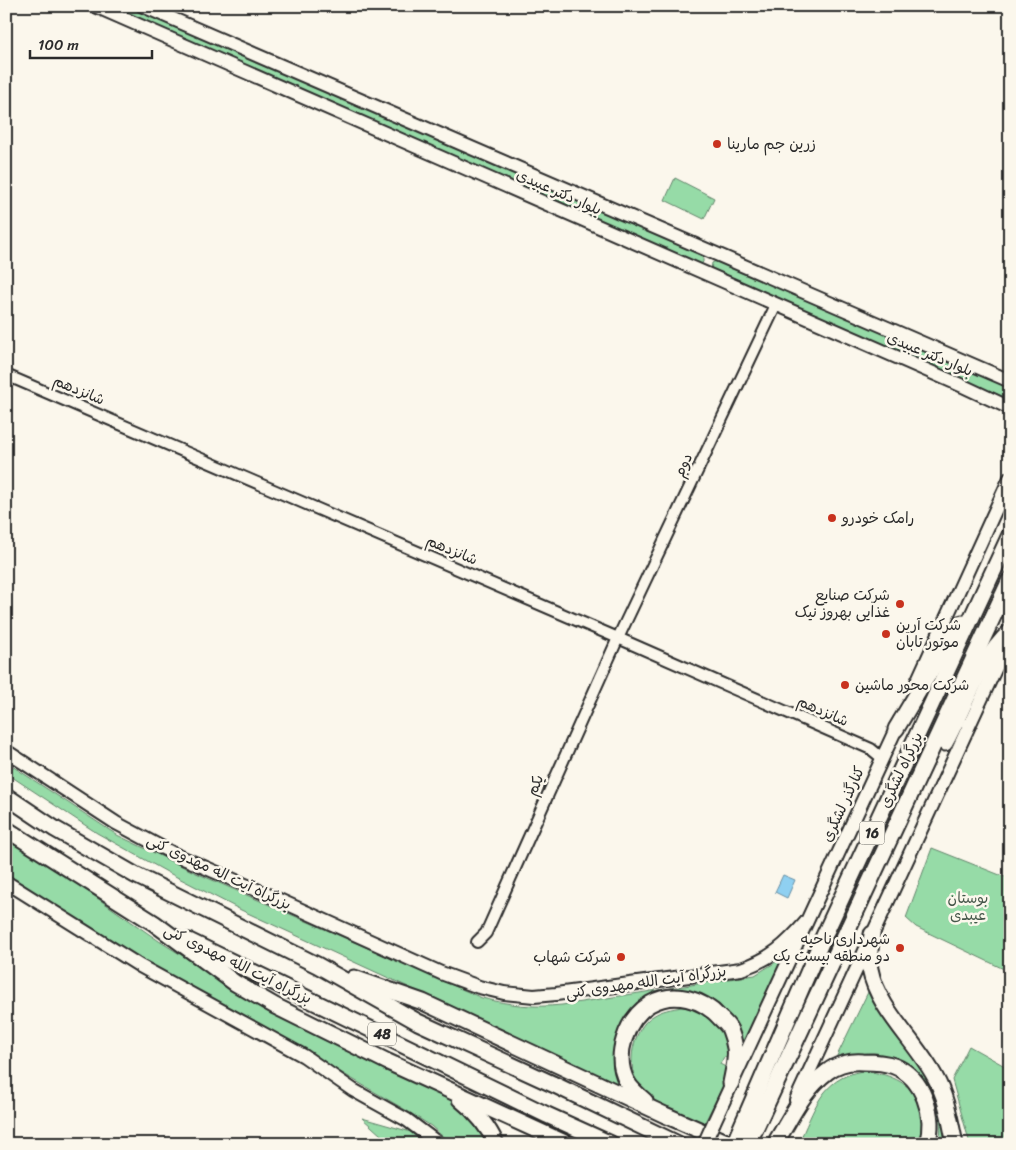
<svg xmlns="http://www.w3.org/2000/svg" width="1016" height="1150" font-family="Sriracha,'Playpen Sans Arabic',sans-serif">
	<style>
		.green { fill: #96dba7; stroke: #608369 }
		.water { fill: #8fd0f1; stroke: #678ea2 }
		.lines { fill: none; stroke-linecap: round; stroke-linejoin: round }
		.minor-casing { stroke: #2b2b2b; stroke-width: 14 }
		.major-casing { stroke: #2b2b2b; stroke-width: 16 }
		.highway-casing { stroke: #2b2b2b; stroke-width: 19 }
		.minor { stroke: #fbf7ec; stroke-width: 10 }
		.major { stroke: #fbf7ec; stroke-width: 12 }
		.highway { stroke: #fbf7ec; stroke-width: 15 }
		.major-bridge-casing { stroke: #2b2b2b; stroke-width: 16; stroke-linecap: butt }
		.major-bridge { stroke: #fbf7ec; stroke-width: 12 }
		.poi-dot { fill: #c8321e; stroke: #fbf7ec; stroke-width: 2 }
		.labels { text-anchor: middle; stroke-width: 5; stroke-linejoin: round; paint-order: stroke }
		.shield { fill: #fbf7ec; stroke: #696865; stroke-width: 1 }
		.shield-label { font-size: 14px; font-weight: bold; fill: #2b2b2b }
		.poi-label { font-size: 15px; fill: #2b2b2b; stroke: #fbf7ec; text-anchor: start }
		.street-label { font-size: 15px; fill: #2b2b2b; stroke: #fbf7ec }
		.park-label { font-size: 15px; fill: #46574a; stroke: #fbf7ec }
	</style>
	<rect width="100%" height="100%" fill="#fbf7ec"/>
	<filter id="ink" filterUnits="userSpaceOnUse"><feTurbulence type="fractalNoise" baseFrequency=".02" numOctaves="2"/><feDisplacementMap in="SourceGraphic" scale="10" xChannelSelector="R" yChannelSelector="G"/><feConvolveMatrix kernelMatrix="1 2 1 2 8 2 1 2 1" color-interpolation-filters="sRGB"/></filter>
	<g filter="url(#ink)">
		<g class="green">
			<polygon points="104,6 133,6 703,256 703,262 700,265"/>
			<polygon points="675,178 714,198 704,219 665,200"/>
			<polygon points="716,261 1010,387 1010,396 1006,398 711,270 712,263"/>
			<path d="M6,762l111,73 77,37 288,126c28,7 51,10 80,7l193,-30 34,-21 -44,95 -11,-25 -35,-27 -68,18 -8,65 -7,5 -186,-88 -189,-87 -74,-38 -70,-39 -91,-60z"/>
			<path d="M6,838l61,39 92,64 88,55 196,99c25,15 31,26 47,49h-39l-20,-18 -22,-14 -67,-39 -214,-121 -122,-77z"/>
			<polygon points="932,848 1010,879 1010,972 916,927 906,918"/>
			<path d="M871,986l65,100 15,58h-11c2,-26 -2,-53 -22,-71 -5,-4 -12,-7 -17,-10 -7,-4 -18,-9 -25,-10 -14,-1 -29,4 -42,9z"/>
			<path d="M682,1007l20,3 22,21 9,30 -9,-4 -4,7 11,6 -27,54c-21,-10 -51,-18 -65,-39 -14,-19 -6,-57 14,-69 9,-6 18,-7 29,-9z"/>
			<polygon points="969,1046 1010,1069 1010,1144 970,1144 952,1080"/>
			<path d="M862,1071c25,2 48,10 59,34 2,3 5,8 5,11 1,8 -2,19 -3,28h-125c17,-34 22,-65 64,-73z"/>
			<polygon points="362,1118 411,1132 422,1144 391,1144"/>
		</g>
		<polygon class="water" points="783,875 795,880 787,898 775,892"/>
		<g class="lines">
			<defs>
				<g id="minor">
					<polyline points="6,375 618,638 871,749 882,758"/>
					<polyline points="477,942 486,933 618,638 776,305"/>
				</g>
				<g id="major">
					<polyline points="95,6 965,387 1010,408"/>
					<polyline points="143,6 1010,381"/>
					<polyline points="916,684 1010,478"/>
					<path d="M6,751l110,72 58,31 83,36 184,83 38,14 25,6 30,3 22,-2 185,-25c30,-10 45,-24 65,-47"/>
					<polyline points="6,882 140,966 304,1056 353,1090 407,1120 439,1144"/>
					<polyline points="796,1100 1010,637"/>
					<polyline points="714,1122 900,720"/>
				</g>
				<g id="highway">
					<polyline points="896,729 939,657 962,623"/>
					<path d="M945,743c18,-33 37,-87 65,-111"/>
					<polyline points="6,796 55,829 135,875 317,965 418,1022 557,1086 678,1144"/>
					<polyline points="6,829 154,923 235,983 275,1006 388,1062 567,1144"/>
					<path d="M872,934c-1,10 -4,24 -2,35 8,41 46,72 65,108 12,21 15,44 20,67"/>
					<polyline points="189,941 547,1115 611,1144"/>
					<polyline points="354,978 423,1002 665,1115 731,1144"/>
					<path d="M460,1099c15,12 28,27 36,45"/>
					<path d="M645,1101c-6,-5 -14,-12 -18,-19 -14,-26 -1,-63 23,-78 24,-14 53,-5 70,14 3,3 8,7 10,12 2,5 4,12 5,18 2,10 -2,24 -4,35"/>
					<path d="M777,1140c15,-24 27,-51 50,-68 10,-8 24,-11 36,-10 10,0 21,0 31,4 29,11 42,50 33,78"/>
					<polyline points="734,1144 823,938 1010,535"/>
					<polyline points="748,1144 1010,580"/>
				</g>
			</defs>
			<use href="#minor" class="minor-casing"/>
			<use href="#major" class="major-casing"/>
			<use href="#highway" class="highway-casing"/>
			<use href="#minor" class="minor"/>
			<use href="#major" class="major"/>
			<use href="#highway" class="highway"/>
			<defs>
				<polyline id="major-bridge" points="704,1144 714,1122"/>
			</defs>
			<use href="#major-bridge" class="major-bridge-casing"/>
			<use href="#major-bridge" class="major-bridge"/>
		</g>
	</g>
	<g class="poi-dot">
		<circle cx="717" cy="144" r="5"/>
		<circle cx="832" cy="518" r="5"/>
		<circle cx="900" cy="604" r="5"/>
		<circle cx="886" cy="634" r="5"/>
		<circle cx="845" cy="685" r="5"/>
		<circle cx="900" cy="948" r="5"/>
		<circle cx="621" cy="957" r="5"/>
	</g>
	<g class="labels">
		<g class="shield">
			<rect x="859.5" y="821.5" width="25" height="23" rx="4"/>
			<rect x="368" y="1022.5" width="28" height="23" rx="4"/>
		</g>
		<g class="shield-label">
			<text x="872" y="838">16</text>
			<text x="382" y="1039">48</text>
		</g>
		<g class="poi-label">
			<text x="727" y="149">زرین جم مارینا</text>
			<text x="842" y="523">رامک خودرو</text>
			<text x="890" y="600" text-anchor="end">شرکت صنایع<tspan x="890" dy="17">غذایی بهروز نیک</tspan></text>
			<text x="896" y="630">شرکت آرین<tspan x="896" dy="17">موتور تابان</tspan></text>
			<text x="855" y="690">شرکت محور ماشین</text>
			<text x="890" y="944" text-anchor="end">شهرداری ناحیه<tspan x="890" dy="17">دو منطقه بیست یک</tspan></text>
			<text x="611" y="962" text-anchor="end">شرکت شهاب</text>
		</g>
		<g class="street-label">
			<text transform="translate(559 192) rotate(24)" y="5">بلوار دکتر عبیدی</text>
			<text transform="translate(930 354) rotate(23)" y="5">بلوار دکتر عبیدی</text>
			<text transform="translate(79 390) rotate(23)" y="5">شانزدهم</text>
			<text transform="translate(683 465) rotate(-65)" y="5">دوم</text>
			<text transform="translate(452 550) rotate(23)" y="5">شانزدهم</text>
			<text transform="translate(823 711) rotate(24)" y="5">شانزدهم</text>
			<text transform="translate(901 770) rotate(-65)" y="5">بزرگراه لشگری</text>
			<text transform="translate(535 785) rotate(-66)" y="5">یکم</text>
			<text transform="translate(843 804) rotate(-65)" y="5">کنارگذر لشگری</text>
			<text transform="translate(219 872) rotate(25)" y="5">بزرگراه آیت اله مهدوی کنی</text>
			<text transform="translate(238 964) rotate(26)" y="5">بزرگراه آیت الله مهدوی کنی</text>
			<text transform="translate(646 982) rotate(-8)" y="5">بزرگراه آیت الله مهدوی کنی</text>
		</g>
		<g class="park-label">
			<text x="968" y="903">بوستان<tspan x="968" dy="17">عیبدی</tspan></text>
		</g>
	</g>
	<rect width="1016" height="1150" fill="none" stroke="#fbf7ec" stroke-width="25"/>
	<rect x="12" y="12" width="991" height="1125" fill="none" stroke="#2b2b2b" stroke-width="2" filter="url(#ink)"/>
	<path d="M30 50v8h122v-8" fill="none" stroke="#2b2b2b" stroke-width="2.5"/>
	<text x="38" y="50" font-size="15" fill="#2b2b2b" stroke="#fbf7ec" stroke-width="4" paint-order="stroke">100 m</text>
</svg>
